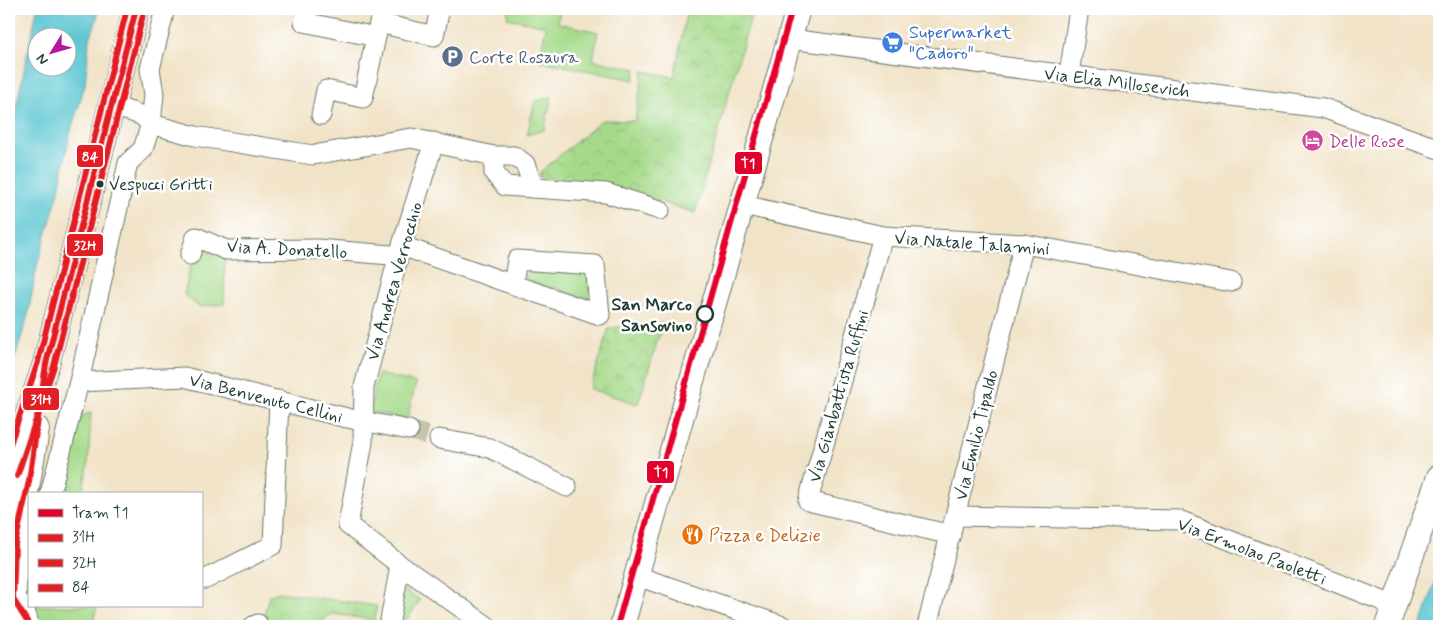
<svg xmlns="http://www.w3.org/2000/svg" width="1448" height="635" font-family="Mynerve,sans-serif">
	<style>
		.grass { fill: #a6da8a; stroke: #628c5f }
		.park { fill: url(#park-crowns); stroke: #628c5f }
		.water { fill: #5ac6d1; stroke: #3c8282; fill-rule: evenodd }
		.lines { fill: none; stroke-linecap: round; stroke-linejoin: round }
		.minor-tunnel { stroke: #c7c2aa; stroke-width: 19; stroke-dasharray: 19 9; stroke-linecap: butt }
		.minor-casing { stroke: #687767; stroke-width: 21 }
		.tertiary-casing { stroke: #687767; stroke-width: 26 }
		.secondary-casing { stroke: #687767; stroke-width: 28 }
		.minor { stroke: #fff; stroke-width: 19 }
		.tertiary { stroke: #fff; stroke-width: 24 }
		.secondary { stroke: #fff; stroke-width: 26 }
		.bus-1-casing { stroke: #fff; stroke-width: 10 }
		.bus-2-casing { stroke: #fff; stroke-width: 10 }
		.bus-3-casing { stroke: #fff; stroke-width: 10 }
		.bus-1 { stroke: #e31e24; stroke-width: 6 }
		.bus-2 { stroke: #e31e24; stroke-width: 6 }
		.bus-3 { stroke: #e31e24; stroke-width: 6 }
		.tram-1-casing { stroke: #fff; stroke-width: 10 }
		.tram-1 { stroke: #e4002b; stroke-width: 6 }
		.bus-dot { fill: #1f3d34; stroke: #fff; stroke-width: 2 }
		.stop-dot { fill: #fff; stroke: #1f3d34; stroke-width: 2.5 }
		.labels { text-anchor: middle; stroke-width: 5; stroke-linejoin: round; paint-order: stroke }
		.bus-label { font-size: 17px; fill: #1f3d34; stroke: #fff; text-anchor: start }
		.shop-label { font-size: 18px; fill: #366cbe; stroke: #fff; text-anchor: start }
		.service-label { font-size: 18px; fill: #4e5e75; stroke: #fff; text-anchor: start }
		.street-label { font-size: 18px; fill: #1f3d34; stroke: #fff }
		.hotel-label { font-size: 18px; fill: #b23c85; stroke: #fff; text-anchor: start }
		.stop-label { font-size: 18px; font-weight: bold; fill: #1f3d34; stroke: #fff; text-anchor: end }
		.food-label { font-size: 18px; fill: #c56008; stroke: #fff; text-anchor: start }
		.line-badge { stroke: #fff; stroke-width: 2 }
		.badge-label { font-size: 14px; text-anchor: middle; font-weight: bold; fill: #fff }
	</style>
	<defs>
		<pattern id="park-crowns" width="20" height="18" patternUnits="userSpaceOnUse" patternTransform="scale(1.25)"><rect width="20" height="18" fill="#a6da8a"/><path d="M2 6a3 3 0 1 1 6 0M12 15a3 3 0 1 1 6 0" fill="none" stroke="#8ebc78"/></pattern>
	</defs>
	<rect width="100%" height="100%" fill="#fff"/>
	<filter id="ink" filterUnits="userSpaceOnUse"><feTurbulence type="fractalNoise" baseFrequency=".02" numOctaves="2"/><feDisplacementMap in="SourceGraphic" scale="10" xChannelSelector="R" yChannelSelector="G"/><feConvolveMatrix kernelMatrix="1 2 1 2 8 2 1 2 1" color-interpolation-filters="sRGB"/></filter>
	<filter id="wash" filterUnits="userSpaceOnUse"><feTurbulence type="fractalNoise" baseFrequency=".0096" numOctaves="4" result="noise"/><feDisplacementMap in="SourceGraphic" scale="20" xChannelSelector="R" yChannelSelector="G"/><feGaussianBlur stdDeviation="1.12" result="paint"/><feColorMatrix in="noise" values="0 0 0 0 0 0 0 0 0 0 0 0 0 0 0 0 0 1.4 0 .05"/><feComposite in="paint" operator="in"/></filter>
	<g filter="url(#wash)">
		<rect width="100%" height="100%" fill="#f1e3c7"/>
		<g class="grass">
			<polygon points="509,9 560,9 558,23 598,32 593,60 636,69 634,80 539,61 546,26 507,18"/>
			<polygon points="552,97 544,130 527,135 535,101"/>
			<polygon points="194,249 225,256 224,304 199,307 184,295"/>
			<polygon points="527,270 588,273 590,300 526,280"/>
			<polygon points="378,374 416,383 407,420 369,411"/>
			<polygon points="91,413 88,466 82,494 61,494 81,416"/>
			<path d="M23,559l6,13v34h68l-5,20h-22l-8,-3 -2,3c-38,0 -35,-39 -37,-67z"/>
			<polygon points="404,590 420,600 406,621 400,616"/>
		</g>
		<g class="park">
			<polygon points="687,9 753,9 695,213 603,184 540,177 540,172 602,120 635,121 643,71 674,77"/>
			<polygon points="663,323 638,404 590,389 609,328"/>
			<polygon points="279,592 377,606 374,620 333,614 313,626 276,626 262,623 269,596"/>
		</g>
		<g class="water">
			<path d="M37,9h63l-11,33 -4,43 -15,48 -12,62 -21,71 -9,49 -19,63v-237zM38,38h30v30h-30z"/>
			<polygon points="1439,570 1439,626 1421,626"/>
		</g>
	</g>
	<g filter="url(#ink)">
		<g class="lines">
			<polyline class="minor-tunnel" points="409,430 439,439"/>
			<defs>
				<g id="minor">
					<polyline points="307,9 304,22 376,37 363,98 326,90 321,115"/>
					<polyline points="376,37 379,23 434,36 440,9"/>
					<polyline points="790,39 1323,108 1439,149"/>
					<polyline points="1069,75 1079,9"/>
					<polyline points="113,106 141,115 151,124 195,136 313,155 411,138 494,156 514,156 525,164 534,188"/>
					<polyline points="434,142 398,258 364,387 363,442 348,525 400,565 487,626"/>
					<polyline points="494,156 494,173 505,186 606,193 660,210"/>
					<polyline points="743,205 883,236 1024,244 1231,282"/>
					<polyline points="883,236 808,501 951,535"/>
					<polyline points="402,246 600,315 595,265 517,260 513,284"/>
					<polyline points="190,255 196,237 226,250 317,249 391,255 398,258"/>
					<polyline points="79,382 184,377 347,418 409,430"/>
					<polyline points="439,439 490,448 567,487"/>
					<polyline points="50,494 79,382 128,163 143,149 151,124 154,94 150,69 165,9"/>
					<polyline points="956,516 1179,520 1395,606"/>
					<polyline points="637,576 783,626"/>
					<polyline points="201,578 206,579 273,545 279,400"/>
					<polyline points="253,626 258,624"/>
					<polyline points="389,626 400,565"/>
					<polyline points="927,626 1024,244"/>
				</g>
				<g id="tertiary">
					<polyline points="622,626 798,9"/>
					<polyline points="1387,626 1439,477"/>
				</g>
				<g id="secondary">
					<polyline points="9,473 46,364 136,9"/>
					<polyline points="9,596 21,609 26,626"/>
					<path d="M13,599c-1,-57 15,-113 23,-170"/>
				</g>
			</defs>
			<use href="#minor" class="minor-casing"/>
			<use href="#tertiary" class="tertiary-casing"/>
			<use href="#secondary" class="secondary-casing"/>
			<use href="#minor" class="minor"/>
			<use href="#tertiary" class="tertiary"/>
			<use href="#secondary" class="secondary"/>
			<defs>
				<polyline id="bus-1" points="30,626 13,599 15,544 29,481 46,364 136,9"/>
				<polyline id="bus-2" points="17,476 54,366 144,11"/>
				<polyline id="bus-3" points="9,447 38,362 127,9"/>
			</defs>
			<use href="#bus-1" class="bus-1-casing"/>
			<use href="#bus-2" class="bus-2-casing"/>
			<use href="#bus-3" class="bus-3-casing"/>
			<use href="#bus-1" class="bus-1"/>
			<use href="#bus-2" class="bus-2"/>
			<use href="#bus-3" class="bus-3"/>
			<defs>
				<polyline id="tram-1" points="617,626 792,9"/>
			</defs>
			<use href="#tram-1" class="tram-1-casing"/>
			<use href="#tram-1" class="tram-1"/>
		</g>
	</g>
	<defs>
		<symbol id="supermarket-disc" viewBox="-11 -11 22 22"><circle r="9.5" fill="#3f7fe0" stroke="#fff"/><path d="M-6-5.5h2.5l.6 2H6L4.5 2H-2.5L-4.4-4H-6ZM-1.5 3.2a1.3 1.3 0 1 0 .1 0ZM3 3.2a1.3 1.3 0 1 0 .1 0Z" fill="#fff"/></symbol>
		<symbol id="parking-disc" viewBox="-11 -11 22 22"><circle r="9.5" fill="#5c6f8a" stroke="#fff"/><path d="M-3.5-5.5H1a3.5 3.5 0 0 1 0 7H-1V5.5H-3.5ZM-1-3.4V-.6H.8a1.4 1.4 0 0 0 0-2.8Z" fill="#fff"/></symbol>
		<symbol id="hotel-disc" viewBox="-11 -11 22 22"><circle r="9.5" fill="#d1479c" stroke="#fff"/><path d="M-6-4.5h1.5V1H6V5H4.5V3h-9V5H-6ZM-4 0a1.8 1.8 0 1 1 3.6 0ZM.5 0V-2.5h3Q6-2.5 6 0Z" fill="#fff"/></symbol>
		<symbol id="restaurant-disc" viewBox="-11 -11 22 22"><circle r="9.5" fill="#e8710a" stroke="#fff"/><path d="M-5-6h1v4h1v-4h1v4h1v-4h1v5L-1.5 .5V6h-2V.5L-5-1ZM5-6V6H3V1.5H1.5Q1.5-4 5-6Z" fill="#fff"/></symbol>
	</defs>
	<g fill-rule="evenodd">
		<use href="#supermarket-disc" x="880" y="30" width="25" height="25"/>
		<use href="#parking-disc" x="440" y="44" width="25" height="25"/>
		<use href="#hotel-disc" x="1300" y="128" width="25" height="25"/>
		<use href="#restaurant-disc" x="680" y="522" width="25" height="25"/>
	</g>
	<circle class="bus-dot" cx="100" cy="184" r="4.5"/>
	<circle class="stop-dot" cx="705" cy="314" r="8"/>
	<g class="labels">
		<g class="bus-label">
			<text x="109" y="190">Vespucci Gritti</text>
		</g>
		<g class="shop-label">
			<text x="909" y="38">Supermarket<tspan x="909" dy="21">"Cadoro"</tspan></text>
		</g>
		<g class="service-label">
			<text x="469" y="63">Corte Rosaura</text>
		</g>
		<g class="street-label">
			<text transform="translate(1117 82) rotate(7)" y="6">Via Elia Millosevich</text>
			<text transform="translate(972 243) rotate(4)" y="6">Via Natale Talamini</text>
			<text transform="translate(287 249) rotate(3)" y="6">Via A. Donatello</text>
			<text transform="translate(394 281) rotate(-74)" y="6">Via Andrea Verrocchio</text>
			<text transform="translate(838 396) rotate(-74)" y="6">Via Gianbattista Ruffini</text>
			<text transform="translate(266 398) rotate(14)" y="6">Via Benvenuto Cellini</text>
			<text transform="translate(976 435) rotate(-76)" y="6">Via Emilio Tipaldo</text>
			<text transform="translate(1252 551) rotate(21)" y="6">Via Ermolao Paoletti</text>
		</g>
		<g class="hotel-label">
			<text x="1329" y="147">Delle Rose</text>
		</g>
		<g class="stop-label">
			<text x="692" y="310">San Marco<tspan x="692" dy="21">Sansovino</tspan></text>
		</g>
		<g class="food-label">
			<text x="709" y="541">Pizza e Delizie</text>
		</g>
	</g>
	<g class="line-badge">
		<rect x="76" y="144" width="28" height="24" rx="5" fill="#e31e24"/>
		<rect x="734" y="151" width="29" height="24" rx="5" fill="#e4002b"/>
		<rect x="66" y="233" width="38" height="24" rx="5" fill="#e31e24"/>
		<rect x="22" y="387" width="38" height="24" rx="5" fill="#e31e24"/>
		<rect x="646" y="460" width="29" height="24" rx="5" fill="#e4002b"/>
	</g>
	<g class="badge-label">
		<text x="90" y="161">84</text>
		<text x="748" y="168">T1</text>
		<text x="85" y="250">32H</text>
		<text x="41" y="404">31H</text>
		<text x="661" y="477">T1</text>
	</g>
	<rect width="1448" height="635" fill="none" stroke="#fff" stroke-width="30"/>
	<rect x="28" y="492" width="175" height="115" fill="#ffffff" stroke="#a5b1ae"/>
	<rect x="38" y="509" width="25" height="8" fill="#e4002b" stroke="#a5b1ae"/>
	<text x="72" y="518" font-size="15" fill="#1f3d34">Tram T1</text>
	<rect x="38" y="534" width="25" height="8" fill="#e31e24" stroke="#a5b1ae"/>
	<text x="72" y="542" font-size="15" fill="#1f3d34">31H</text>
	<rect x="38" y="559" width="25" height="8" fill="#e31e24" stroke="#a5b1ae"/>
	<text x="72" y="568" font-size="15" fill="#1f3d34">32H</text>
	<rect x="38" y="584" width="25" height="8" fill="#e31e24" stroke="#a5b1ae"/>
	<text x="72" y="592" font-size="15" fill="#1f3d34">84</text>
	<g transform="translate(52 52) rotate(233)"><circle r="24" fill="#ffffff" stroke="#a5b1ae"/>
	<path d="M0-4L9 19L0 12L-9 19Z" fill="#b5179e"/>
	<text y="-8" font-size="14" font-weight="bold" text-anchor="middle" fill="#1f3d34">N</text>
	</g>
</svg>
